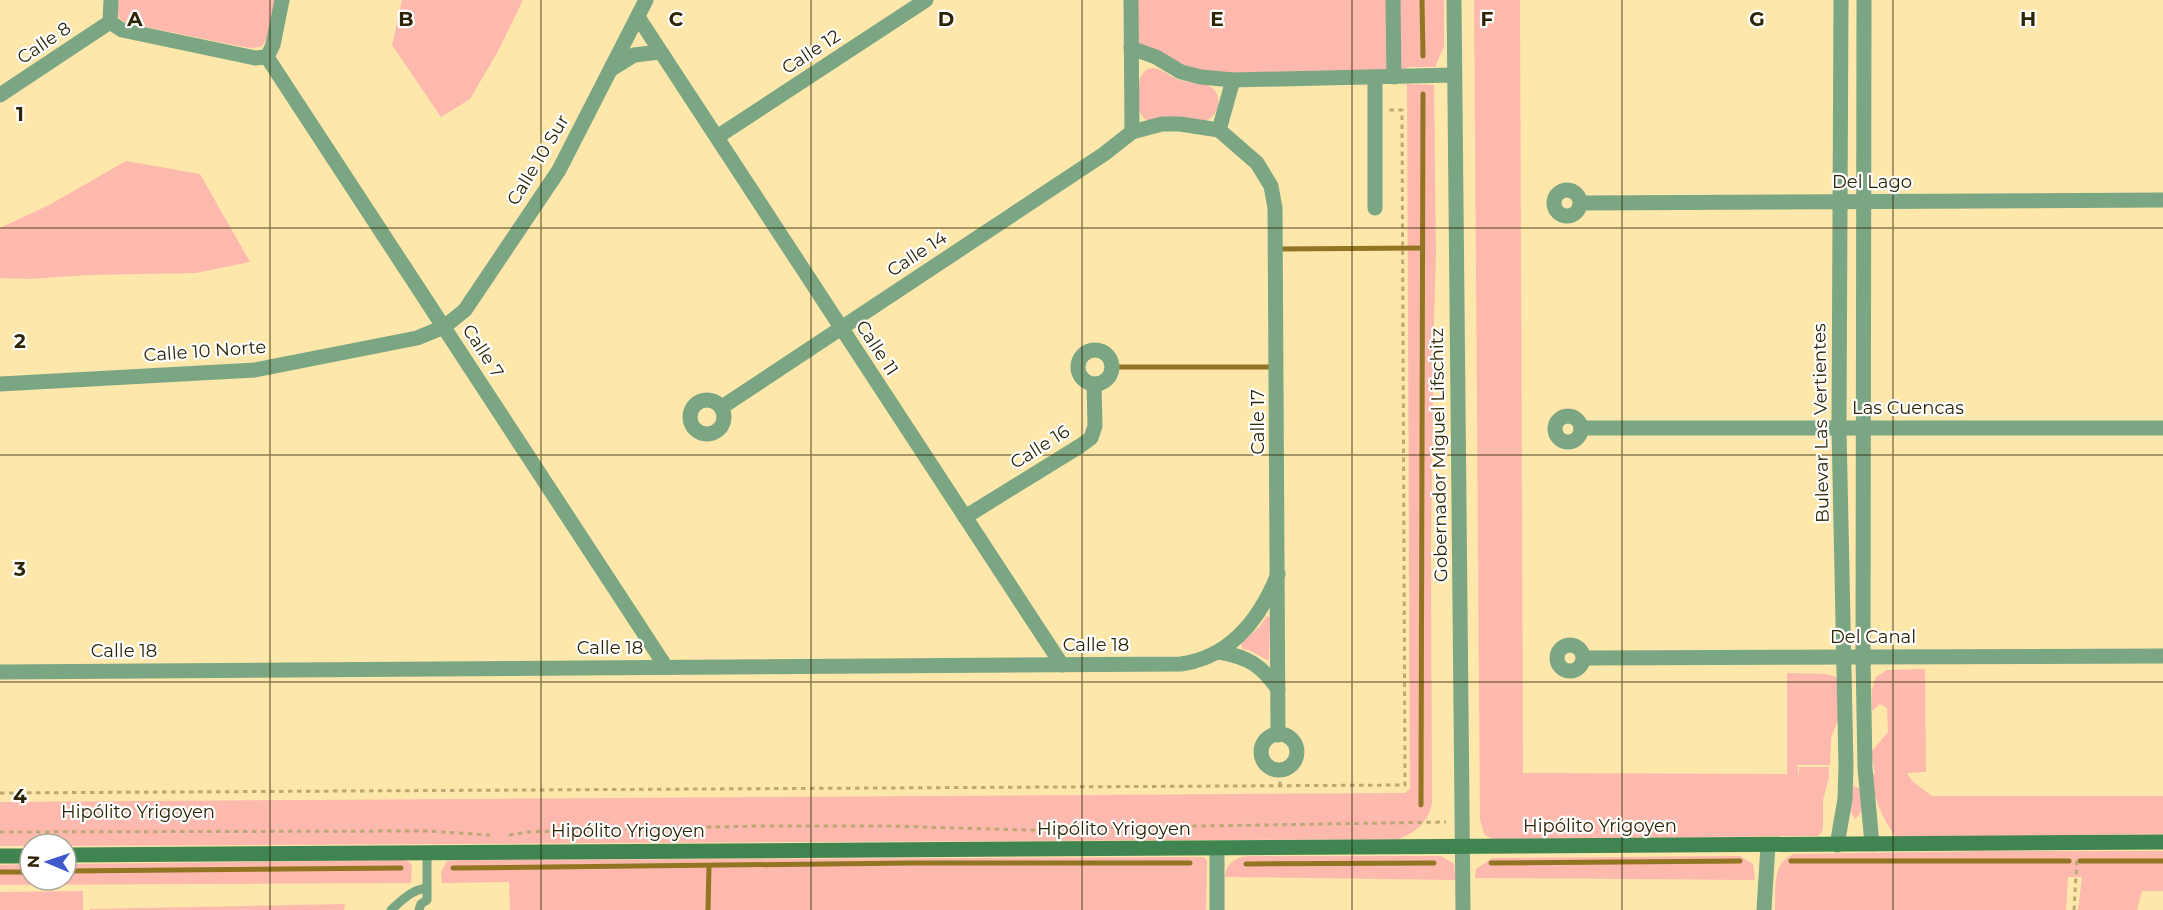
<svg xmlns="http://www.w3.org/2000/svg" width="2163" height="910" font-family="Montserrat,sans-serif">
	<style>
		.green { fill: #fdb9ae }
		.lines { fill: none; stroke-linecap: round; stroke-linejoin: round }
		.stream { stroke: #917522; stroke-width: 5 }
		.path { stroke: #bba875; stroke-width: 3; stroke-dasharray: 4.5 4.5; stroke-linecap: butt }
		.lane { stroke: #7ba683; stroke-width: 9 }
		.street { stroke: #7ba683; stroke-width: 15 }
		.secondary { stroke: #408551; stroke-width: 15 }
		.grid { fill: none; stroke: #2e2303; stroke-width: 1.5; stroke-opacity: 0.55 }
		.labels { text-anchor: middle; stroke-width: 4.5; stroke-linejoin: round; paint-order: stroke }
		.street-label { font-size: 18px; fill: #2e2303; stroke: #fff }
		.grid-label { font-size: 20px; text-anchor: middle; font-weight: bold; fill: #2e2303; stroke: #fff; stroke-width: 4.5; stroke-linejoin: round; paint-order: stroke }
	</style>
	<rect width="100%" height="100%" fill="#fee7ab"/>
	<g class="green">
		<polygon points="119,0 276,0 268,39 261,47 249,48 126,23 119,18 117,11"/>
		<polygon points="402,0 523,0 497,53 470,99 441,117 392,45"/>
		<polygon points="1131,0 1444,0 1444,46 1435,67 1407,67 1407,76 1201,77 1131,48"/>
		<polygon points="1474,0 1520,0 1523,773 1787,774 1787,673 1826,674 1840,678 1838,720 1831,738 1830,765 1797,765 1799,776 1799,767 1829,767 1829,778 1823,800 1823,830 1818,836 1492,839 1484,834 1480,819"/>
		<path d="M1154,68c10,2 19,11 29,13 8,2 16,1 24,4 17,7 14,29 -1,36 -14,0 -53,5 -62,-3 -7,-6 -5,-16 -5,-23 0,-12 -1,-18 8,-26z"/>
		<path d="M1407,84l27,1 2,169 -2,67 -3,227 1,255c-4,20 -15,28 -33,36l-1333,7v-2h-36v2h-30v-44l1405,-9 5,-5z"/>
		<polygon points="126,161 200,174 250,262 196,273 88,275 30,279 0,278 0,228 51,204"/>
		<polygon points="1267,616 1270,617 1270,621 1269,659 1267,660 1249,650 1243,649 1241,644 1260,626"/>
		<path d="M1925,669l1,103 -19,1 5,8 20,15h231v38l-267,3c-15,-19 -21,-39 -27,-62l6,-1 -4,-22 17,-20 -1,-24 -7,-4 -8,7v-22l4,-12 11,-7z"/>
		<path d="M1854,786l7,3c1,10 4,23 -6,30l-5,-9 1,-20z"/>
		<path d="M1986,851h177v40h-21l-5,19h-59l4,-33h-14l-2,33h-291c1,-21 -4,-47 19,-56z"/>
		<path d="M1250,856h191l13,8 2,16 -231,-3c1,-15 12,-20 25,-21z"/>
		<polygon points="1740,856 1753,864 1755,880 1475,878 1476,869 1492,858"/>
		<polygon points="1199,857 1204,857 1207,861 1206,910 510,910 509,882 442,883 441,872 447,861 459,860"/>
		<polygon points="402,860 408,861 412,866 411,883 0,885 0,865 30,864 30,880 66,880 66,864"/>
		<polygon points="83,891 83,910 0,910 0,892"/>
		<polygon points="345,904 344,910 90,910 90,909"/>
	</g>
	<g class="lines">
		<g class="stream">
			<polyline points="1422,0 1423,56"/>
			<polyline points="1277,249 1422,248"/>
			<polyline points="1117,367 1274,367"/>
			<polyline points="1421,805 1423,94"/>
			<polyline points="1791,861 2069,861"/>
			<polyline points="2080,861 2163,861"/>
			<polyline points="1491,863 1740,861"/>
			<polyline points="1246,864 1434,863"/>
			<polyline points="453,868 912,863 1190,863"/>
			<polyline points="66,871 401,868"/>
			<polyline points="0,872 30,872"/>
			<polyline points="708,910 709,866"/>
		</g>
		<g class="path">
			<polyline points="1280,786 1280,770"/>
			<polyline points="0,793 1405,785 1402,110 1389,110"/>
			<polyline points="0,832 427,831 490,835"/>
			<polyline points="509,835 528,832 614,829 762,826 888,826 1061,831 1080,828 1446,822"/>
			<polyline points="2074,910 2077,858"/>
		</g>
		<g class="lane">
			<path d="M391,910c11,-10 20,-20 36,-22"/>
			<polyline points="419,910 421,904 427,900 427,852"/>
		</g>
		<g class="street">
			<polyline points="1131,0 1132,132"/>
			<polyline points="1393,0 1394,77"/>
			<polyline points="1454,0 1463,910"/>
			<polyline points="1864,0 1863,657 1865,768 1872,844"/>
			<polyline points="638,17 1062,665"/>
			<polyline points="110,22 122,30 255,58 267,57"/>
			<polyline points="110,22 111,0"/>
			<polyline points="1131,48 1156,57 1181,72 1201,77 1233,80 1454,75"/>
			<polyline points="267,57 666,667"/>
			<polyline points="267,57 273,45 282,0"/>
			<polyline points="613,68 634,55 660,52"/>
			<polyline points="1375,77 1375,208"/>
			<polyline points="0,95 110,22"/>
			<polyline points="1219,130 1233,80"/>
			<polyline points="717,137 926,0"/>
			<circle cx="1567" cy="203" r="13"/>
			<polyline points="1581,203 2163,200"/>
			<circle cx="1095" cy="367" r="17"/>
			<polyline points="0,384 255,370 417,338 444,327 465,310 559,170 646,0"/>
			<circle cx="707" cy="417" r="17"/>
			<polyline points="722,407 1104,154 1132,132 1162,124 1180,124 1219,130 1257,163 1271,186 1275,208 1278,735"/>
			<circle cx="1568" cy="429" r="13"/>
			<polyline points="1581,428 2163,428"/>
			<polyline points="965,517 1080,446 1091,438 1095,426 1094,385"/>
			<circle cx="1570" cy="658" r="13"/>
			<path d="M1219,652c29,5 42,13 59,37"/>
			<polyline points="1584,658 2163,656"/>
			<path d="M0,672l1181,-8c50,-7 79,-45 97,-90"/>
			<circle cx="1279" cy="752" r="18"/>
			<polyline points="1837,845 1845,799 1846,767 1839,428 1841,0"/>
			<polyline points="1217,910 1217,848"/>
			<polyline points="1764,910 1768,845"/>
		</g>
		<g class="secondary">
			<polyline points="66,855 2163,842"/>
			<polyline points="0,856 30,856"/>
		</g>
	</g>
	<path class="grid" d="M270,0v910M541,0v910M811,0v910M1082,0v910M1352,0v910M1622,0v910M1893,0v910M0,228h2163M0,455h2163M0,682h2163"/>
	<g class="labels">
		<g class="street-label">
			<text transform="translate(44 43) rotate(-34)" y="6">Calle 8</text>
			<text transform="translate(811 52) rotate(-33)" y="6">Calle 12</text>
			<text transform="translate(538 160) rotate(-59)" y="6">Calle 10 Sur</text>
			<text x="1872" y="188">Del Lago</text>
			<text transform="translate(917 254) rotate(-33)" y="6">Calle 14</text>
			<text transform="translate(877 348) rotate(57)" y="6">Calle 11</text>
			<text transform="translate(205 351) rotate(-4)" y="6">Calle 10 Norte</text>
			<text transform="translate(483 351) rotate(57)" y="6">Calle 7</text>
			<text x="1908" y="414">Las Cuencas</text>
			<text transform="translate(1258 422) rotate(-90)" y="6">Calle 17</text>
			<text transform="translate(1821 423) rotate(-91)" y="6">Bulevar Las Vertientes</text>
			<text transform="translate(1040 447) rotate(-32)" y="6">Calle 16</text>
			<text transform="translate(1439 455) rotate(-91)" y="6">Gobernador Miguel Lifschitz</text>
			<text x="1873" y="643">Del Canal</text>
			<text x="1096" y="651">Calle 18</text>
			<text x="610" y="654">Calle 18</text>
			<text x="124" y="657">Calle 18</text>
			<text x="138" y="818">Hipólito Yrigoyen</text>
			<text x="1600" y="832">Hipólito Yrigoyen</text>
			<text x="1114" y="835">Hipólito Yrigoyen</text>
			<text x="628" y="837">Hipólito Yrigoyen</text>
		</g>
	</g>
	<g class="grid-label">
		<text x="135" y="26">A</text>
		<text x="406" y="26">B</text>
		<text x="676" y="26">C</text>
		<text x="946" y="26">D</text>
		<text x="1217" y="26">E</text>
		<text x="1487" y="26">F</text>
		<text x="1757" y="26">G</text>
		<text x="2028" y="26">H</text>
		<text x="20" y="121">1</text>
		<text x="20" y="348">2</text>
		<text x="20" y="576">3</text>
		<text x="20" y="803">4</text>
	</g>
	<g transform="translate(48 862) rotate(272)"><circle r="28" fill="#ffffff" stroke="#aba79a" stroke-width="1.5"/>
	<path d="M0-4.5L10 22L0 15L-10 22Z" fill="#4059cc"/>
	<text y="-9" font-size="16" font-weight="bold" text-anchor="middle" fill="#2e2303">N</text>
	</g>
</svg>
